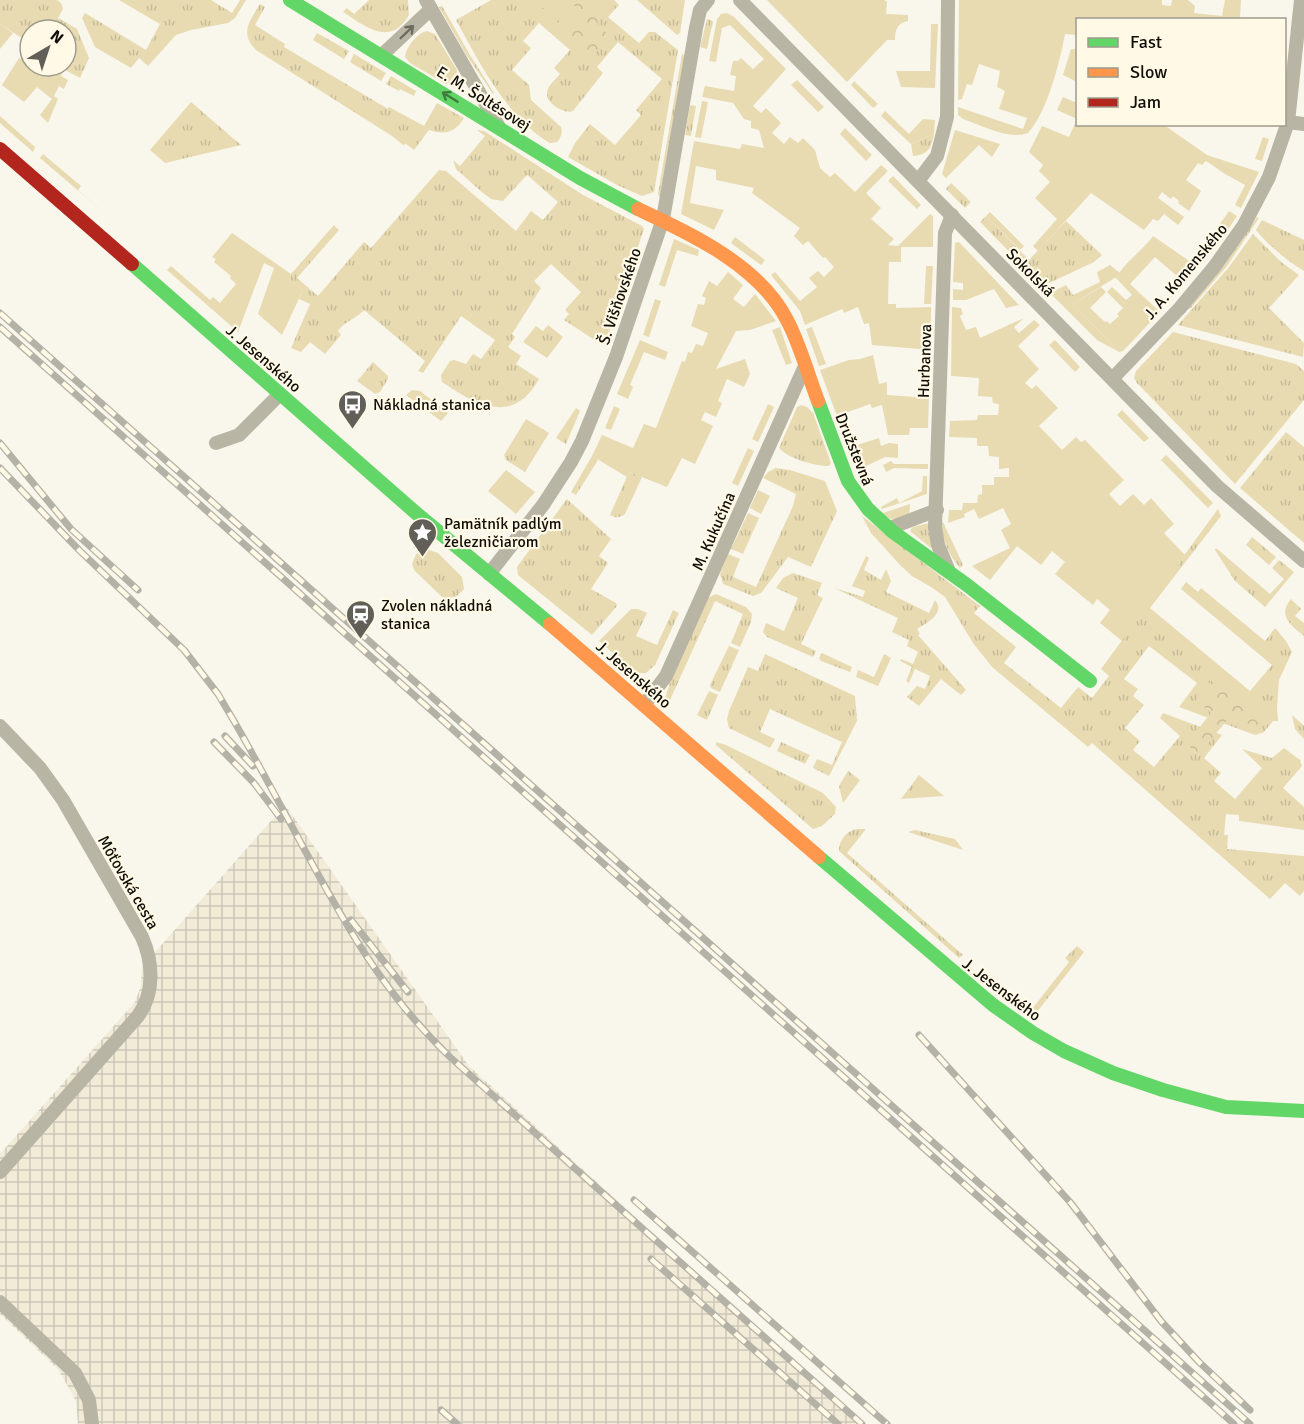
<svg xmlns="http://www.w3.org/2000/svg" width="1304" height="1424" font-family="Signika,sans-serif">
	<style>
		.industrial { fill: url(#industrial-grid) }
		.grass { fill: url(#grass-tufts) }
		.forest { fill: url(#forest-crowns) }
		.garden { fill: #e8dbb2 }
		.lines { fill: none; stroke-linecap: round; stroke-linejoin: round }
		.street { stroke: #b9b5a5; stroke-width: 14 }
		.fast { stroke: #63d668; stroke-width: 14 }
		.slow { stroke: #ff974d; stroke-width: 14 }
		.jam { stroke: #b3261e; stroke-width: 14 }
		.rail-casing { stroke: #b4b1a6; stroke-width: 7 }
		.rail { stroke: #fff9e6; stroke-width: 4.5; stroke-dasharray: 14; stroke-linecap: butt }
		.oneway { stroke: #6d6a5e }
		.oneway2 { stroke: #3e7c3d }
		.labels { text-anchor: middle; stroke-width: 4.5; stroke-linejoin: round; paint-order: stroke }
		.street-label { font-size: 16px; fill: #100e08; stroke: #fff9e6 }
		.poi-label { font-size: 16px; fill: #100e08; stroke: #fff9e6; text-anchor: start }
	</style>
	<defs>
		<pattern id="industrial-grid" width="8" height="8" patternUnits="userSpaceOnUse" patternTransform="scale(1.5)"><rect width="8" height="8" fill="#f1ebd8"/><path d="M0 4h8M4 0v8" fill="none" stroke="#cec8b8"/></pattern>
		<pattern id="grass-tufts" width="24" height="20" patternUnits="userSpaceOnUse" patternTransform="scale(1.5)"><rect width="24" height="20" fill="#e8dbb2"/><path d="M3 7l-1-3M5 7V3M7 7l1-3M15 17l-1-3M17 17v-4M19 17l1-3" fill="none" stroke="#c6bb98"/></pattern>
		<pattern id="forest-crowns" width="20" height="18" patternUnits="userSpaceOnUse" patternTransform="scale(1.5)"><rect width="20" height="18" fill="#e8dbb2"/><path d="M2 6a3 3 0 1 1 6 0M12 15a3 3 0 1 1 6 0" fill="none" stroke="#c6bb98"/></pattern>
	</defs>
	<rect width="100%" height="100%" fill="#f9f6ec"/>
	<polygon class="industrial" points="285,805 469,1066 863,1424 78,1424 76,1401 58,1369 0,1314 0,1154 135,1002 141,986 142,967"/>
	<g class="grass">
		<polygon points="0,0 57,0 61,3 63,9 58,18 77,29 89,58 80,78 58,66 66,66 66,30 30,30 30,50 26,48 28,42 0,24"/>
		<polygon points="119,0 211,0 232,13 240,0 246,0 235,18 228,23 191,30 176,35 148,66 139,58 131,68 95,47 82,18 85,13 146,50 160,24"/>
		<path d="M369,0h39l1,15c-19,33 -44,11 -66,-3l4,-4 7,6z"/>
		<path d="M491,0h123l5,5 -11,12 31,26 10,-11h6l23,18 -24,142 -12,4 -25,-11 -49,-28 7,-14 15,-19 25,21 26,-30 -5,-5 26,-31 -44,-37 -21,25 6,6 -30,38c-9,3 -26,-7 -26,-17 -1,-7 9,-15 13,-20l-6,-6 16,-18 -31,-27 -16,18 8,7 -19,22 17,15 2,15 30,27c2,6 0,10 -4,15l-7,1c-43,-25 -71,-81 -94,-123z"/>
		<polygon points="637,0 685,0 680,33 677,35"/>
		<path d="M260,4l5,3 -10,18 30,19 -1,3 104,62 1,-2 35,19 13,-23 27,15c-9,15 -19,17 -35,12l-15,20 -8,-6 -3,1 -11,-9 -136,-86c-17,-17 -6,-29 4,-46z"/>
		<polygon points="442,6 470,55 494,93 493,94 467,56 439,7"/>
		<polygon points="707,19 713,21 707,49 700,47"/>
		<path d="M427,31l8,3 22,36v7l-4,5 -7,2 -36,-21 -5,-6c1,-10 12,-24 22,-26z"/>
		<polygon points="317,33 349,51 344,59 313,40"/>
		<polygon points="354,54 386,73 381,81 350,62"/>
		<polygon points="682,54 685,56 660,198 658,194"/>
		<polygon points="391,76 416,91 414,96 400,89 399,91 386,84"/>
		<polygon points="191,102 241,145 165,163 150,150"/>
		<polygon points="690,105 696,106 691,136 685,135"/>
		<path d="M477,130l7,1 99,64 59,31 2,3 -39,115 -9,-3 -32,-21 5,-6 -4,-4 16,-18 -30,-28 -17,17 7,7 -29,46 3,3 -7,10 13,9 -5,8 23,15c-26,47 -63,26 -97,3l-1,-7 9,-14 4,-1 12,4 7,-10 8,5 14,-19 -34,-24 -38,57 -5,-2 7,-10 -61,-51c-8,9 -18,10 -26,21l3,4 -16,19 -15,-12 -9,10 -10,-4 19,-44 -11,-5 4,-9 -13,-10 1,-6 43,-49 5,5 -42,48 21,18 46,-54 7,6 68,-78 7,1 70,60 15,-20 12,9 15,-18 -31,-27 -24,26 -12,-2 -8,-6 -27,-24 -3,-9 7,6 25,-30z"/>
		<path d="M934,134c-2,13 -6,21 -21,22l-2,-12z"/>
		<polygon points="951,183 971,202 965,208 946,189"/>
		<polygon points="986,216 1029,260 1066,221 1102,255 1094,262 1043,286 980,222"/>
		<polygon points="1257,217 1259,218 1227,266 1190,309 1189,308 1225,264"/>
		<path d="M1262,220l42,20v31c-18,-11 -35,-25 -48,-41z"/>
		<polygon points="1253,234 1281,262 1299,275 1269,308 1304,343 1303,357 1178,325 1229,267"/>
		<polygon points="1110,265 1121,274 1073,304 1119,352 1097,340 1050,293 1066,285 1073,295 1100,282 1097,272"/>
		<polygon points="548,325 563,337 547,358 523,342 536,326 543,331"/>
		<polygon points="1173,332 1296,364 1304,371 1304,400 1235,484 1137,383 1134,378 1136,371"/>
		<polygon points="373,362 388,376 388,379 380,392 375,394 357,381"/>
		<polygon points="412,390 420,391 448,413 441,421 406,395"/>
		<path d="M801,405l6,2 6,6 18,50 -2,3c-14,0 -40,-7 -50,-18l18,-41z"/>
		<polygon points="576,408 580,411 566,444 556,438"/>
		<polygon points="526,419 549,433 525,472 506,460 504,455"/>
		<polygon points="1286,432 1304,447 1304,543 1240,488"/>
		<polygon points="592,456 598,460 576,495 571,492"/>
		<polygon points="776,468 790,470 825,481 837,511 811,567 788,557 761,593 753,596 723,584 720,574 728,554 740,559 733,577 756,587 793,506 796,494 763,478 768,472"/>
		<path d="M629,472l13,5 -17,37c-5,4 -10,4 -15,1z"/>
		<polygon points="758,490 770,496 761,514 750,508"/>
		<polygon points="567,499 611,539 599,556 608,563 591,589 616,603 617,606 592,635 518,575 517,567"/>
		<polygon points="910,504 909,518 891,519 880,514"/>
		<polygon points="1218,509 1221,516 1150,608 1250,691 1272,665 1181,589 1186,582 1198,592 1201,588 1265,641 1275,628 1286,641 1292,652 1279,680 1277,707 1278,721 1273,721 1264,732 1255,735 1179,707 1197,683 1149,646 1124,679 1138,689 1133,696 1144,705 1125,728 1140,741 1133,750 1154,767 1180,736 1160,718 1163,713 1222,735 1204,758 1221,773 1214,781 1235,799 1262,768 1242,749 1272,758 1284,748 1300,760 1302,766 1283,788 1304,807 1304,830 1239,821 1239,815 1226,814 1224,835 1228,835 1227,849 1304,856 1304,891 1300,896 1285,883 1270,899 1092,743 1088,747 992,667 973,643 945,597 931,587 912,576 901,566 871,533 862,516 980,606 974,613 1016,647 1004,663 1061,708 1078,687 1092,698 1109,676 1101,669"/>
		<polygon points="748,513 759,518 743,554 731,549"/>
		<path d="M943,522l20,43 -3,3c-12,-14 -17,-27 -19,-45z"/>
		<polygon points="929,523 932,547 931,548 910,531 913,527"/>
		<polygon points="1252,537 1276,557 1269,565 1246,545"/>
		<polygon points="1216,548 1270,594 1284,579 1272,568 1279,560 1294,572 1265,607 1235,581 1215,550"/>
		<polygon points="426,549 438,553 462,577 464,589 456,597 443,598 414,570 412,564 416,554"/>
		<path d="M866,556l3,2 -5,12 17,10 5,-11 5,12 -5,11 43,21 6,-13c11,13 -8,23 -18,29l3,5 -2,1 48,55 -5,5 -20,-16 -22,27 -12,-9 10,-11 8,3 5,-13 -15,-7 -6,14 -3,-2 6,-14 -12,-6 1,-2 12,5 5,-12 -11,-6 2,-6 -17,-8 6,-14 -64,-30 29,9 2,-6 -13,-5z"/>
		<polygon points="793,573 822,583 817,595 823,598 801,644 816,651 813,657 767,637 763,632 766,623 784,631 798,598 776,588 783,578"/>
		<polygon points="716,594 746,607 752,614 751,622 740,647 731,643 743,614 715,601 669,702 665,699 670,682 708,598"/>
		<path d="M1291,599l10,10 -6,7 9,7v13c-13,-11 -27,-20 -13,-37z"/>
		<polygon points="631,609 638,609 647,613 636,636 657,645 673,610 679,613 655,665 646,673 637,673 632,670 599,641"/>
		<polygon points="729,646 739,650 720,692 711,688 710,685"/>
		<polygon points="822,653 852,667 850,672 821,661 819,658"/>
		<polygon points="765,654 855,696 857,721 829,776 813,768 817,759 832,765 842,742 770,709 760,732 775,739 770,748 729,728 727,719 729,711 748,667 758,671"/>
		<polygon points="884,654 891,658 878,686 856,677 858,670 874,677"/>
		<polygon points="709,691 718,695 707,720 697,715"/>
		<polygon points="1292,715 1304,726 1304,739 1295,729"/>
		<polygon points="716,742 726,745 823,793 836,807 835,814 822,826 813,829 716,745"/>
		<polygon points="781,742 810,755 805,764 777,751"/>
		<polygon points="848,771 860,780 843,803 839,786"/>
		<polygon points="919,775 944,796 901,799"/>
		<path d="M857,829h9l-19,24 116,102 -4,3 -120,-107c0,-11 7,-20 18,-22z"/>
		<polygon points="915,830 955,839 963,850 908,832"/>
		<polygon points="1077,946 1084,952 1033,1017 1028,1014 1069,962 1065,958"/>
	</g>
	<g class="forest">
		<polygon points="516,0 594,0 599,27 609,35 589,62"/>
		<polygon points="1216,675 1268,715 1259,726 1228,719 1199,754 1186,744 1211,713 1196,700"/>
	</g>
	<g class="garden">
		<polygon points="540,0 567,0 587,16 573,32 537,3"/>
		<path d="M767,0h117l3,2 -1,12 22,1v6c-11,2 -13,9 -13,19h-8l-40,42z"/>
		<path d="M959,0h203v5l9,1 1,-6h16l7,6 -1,7 28,3 3,-16h16l-1,19 -162,1 -1,15 -12,-1c-5,27 -18,79 -37,99 -20,7 -45,-7 -65,-14l-5,-4v-8l65,22 4,-11 -28,-9 6,-18 -8,-4 3,-16 -21,-7 -7,21 -5,-1 -5,15 -4,1z"/>
		<polygon points="727,13 734,17 786,69 753,106 761,113 766,108 781,123 772,133 784,144 790,137 798,143 803,138 815,150 820,168 830,177 835,173 855,192 881,165 888,171 866,193 881,208 871,219 894,239 888,245 898,246 930,214 933,216 933,247 901,247 901,262 889,262 888,304 896,304 896,308 931,307 931,350 872,345 869,323 864,324 858,307 844,313 842,309 805,325 800,311 771,275 775,272 800,301 817,287 809,278 818,271 824,277 834,267 825,257 823,258 808,241 803,245 794,236 800,228 752,193 754,188 716,180 716,170 696,166 690,203 724,210 714,230 681,214 694,141 740,149 742,144 764,148 759,130 751,128 751,121 744,119 733,103 702,97 705,86 734,91 736,76 730,75 733,61 738,61 741,58 753,69 764,59 730,25 722,28 716,62 709,61 717,19 721,14"/>
		<polygon points="0,24 13,33 0,49"/>
		<polygon points="931,24 938,24 935,88 901,87 896,71 930,71"/>
		<polygon points="1071,49 1077,49 1077,82 1063,75"/>
		<polygon points="19,58 30,63 30,66 58,66 64,69 61,76 68,80 64,89 59,86 54,96 58,99 48,123 40,115 52,99 37,87 24,102 2,85"/>
		<polygon points="797,80 824,107 818,112 791,85"/>
		<polygon points="854,81 878,104 873,108 851,85"/>
		<polygon points="1063,97 1077,103 1078,124 1164,125 1207,155 1259,172 1241,208 1235,205 1245,185 1225,174 1206,161 1202,165 1198,163 1186,180 1201,191 1189,211 1178,203 1179,201 1173,196 1171,199 1162,192 1158,198 1184,217 1178,225 1164,214 1158,221 1153,219 1144,230 1091,193 1038,251 1033,246 1057,219 1035,198 1050,182 1039,171 1043,165 1029,152 1042,126 1069,137 1077,119 1057,110"/>
		<polygon points="702,101 708,102 701,138 695,137"/>
		<polygon points="885,111 909,134 923,119 935,120 934,134 911,144 881,116"/>
		<polygon points="0,116 35,147 33,152 0,123"/>
		<polygon points="845,128 872,155 866,161 840,134"/>
		<polygon points="955,130 1000,144 992,157 979,145 946,178 942,174"/>
		<polygon points="1263,137 1269,139 1262,161 1255,159"/>
		<polygon points="43,154 81,186 78,190 108,216 40,158"/>
		<polygon points="893,176 921,205 917,209 888,181"/>
		<polygon points="1229,211 1237,216 1225,234 1217,228"/>
		<polygon points="990,212 1024,246 1020,250 986,216"/>
		<polygon points="232,233 291,274 290,280 303,290 282,335 258,314 274,268 264,263 238,332 167,270 171,266 210,300 213,297 220,303 236,284 230,278 231,276 214,262 216,259 212,257"/>
		<path d="M1153,236l45,31 -13,16 -30,-26 -25,27 30,28 -37,39 -4,1 -46,-48 28,-17 5,5 -16,16 15,14 2,-1 3,3 9,-8 -2,-2 6,-6 -16,-16 5,-5 14,13 6,-5 -17,-18 5,-3 -1,-1c10,-14 24,-23 34,-37z"/>
		<polygon points="735,237 765,260 761,265 731,243"/>
		<polygon points="1210,237 1219,243 1203,262 1197,257"/>
		<polygon points="674,239 699,250 698,256 677,250 665,287 659,285"/>
		<polygon points="959,242 1019,305 1006,308 994,289 966,300 953,300 953,289 963,290 963,283 953,282 955,243"/>
		<polygon points="926,266 933,266 931,304 924,304"/>
		<polygon points="728,272 743,285 733,299 744,307 755,294 776,321 750,330 736,331 716,369 745,359 750,374 744,387 727,379 718,401 722,403 716,417 705,412 701,420 713,426 695,464 682,458 667,487 629,472 627,477 592,456 602,435 633,448 644,424 656,428 682,361 685,362 688,352 692,353 696,344 703,346 708,333 691,326 698,304 704,305 706,298 702,296 709,281 717,286"/>
		<polygon points="655,299 661,301 649,337 643,335"/>
		<polygon points="952,307 961,308 963,314 960,316 966,330 976,327 980,338 1024,318 1014,327 1019,333 1034,320 1040,325 1018,346 1039,369 1025,383 1032,389 1036,385 1058,408 1039,426 1062,450 1076,437 1081,442 1085,440 1124,480 1109,494 1120,506 1133,494 1144,505 1151,498 1174,524 1164,533 1185,555 1122,641 1100,623 1110,610 1097,599 1093,605 1055,574 1065,562 1052,551 1041,565 1017,546 990,580 972,566 1010,548 1001,530 1011,524 1003,508 979,519 974,509 964,514 965,517 948,523 949,510 962,510 963,503 977,503 978,495 982,494 982,485 994,485 994,477 1009,477 1009,468 999,469 999,457 989,456 988,446 977,446 977,438 949,437 950,421 977,420 978,415 998,415 999,404 993,403 992,397 978,396 979,378 951,376"/>
		<polygon points="780,327 792,363 786,365 772,330"/>
		<polygon points="812,327 826,364 819,366 806,329"/>
		<polygon points="640,340 668,352 665,360 644,352 630,385 633,387 628,399 617,394"/>
		<polygon points="1055,340 1080,367 1075,372 1049,345"/>
		<polygon points="923,354 930,354 929,394 923,394"/>
		<polygon points="873,355 879,384 887,382 887,395 929,398 928,428 910,428 909,435 888,435 882,405 872,408 870,404 837,416 820,370 849,360 860,359"/>
		<polygon points="768,404 774,407 758,442 752,439"/>
		<polygon points="614,406 620,409 611,430 605,428"/>
		<polygon points="1122,410 1149,438 1144,442 1117,415"/>
		<polygon points="847,427 854,446 879,438 881,446 889,443 898,444 898,458 885,457 860,469 842,429"/>
		<polygon points="748,448 754,451 738,486 732,483"/>
		<polygon points="1166,455 1213,503 1208,508 1161,460"/>
		<polygon points="891,461 894,464 928,464 928,469 894,468 886,472 883,465"/>
		<polygon points="506,470 535,492 516,514 488,491"/>
		<polygon points="923,476 927,476 927,494 882,509 881,507 897,498 899,503 922,491"/>
	</g>
	<g class="lines">
		<g class="street">
			<polyline points="426,0 499,127"/>
			<polyline points="740,0 1217,486 1304,561"/>
			<polyline points="382,55 431,9"/>
			<polyline points="1288,122 1304,124"/>
			<polyline points="918,181 937,156 947,117 948,0"/>
			<polyline points="1113,378 1180,308 1215,266 1244,225 1269,177 1288,122 1301,0"/>
			<polyline points="216,443 239,435 280,394"/>
			<polyline points="890,528 937,510"/>
			<polyline points="948,569 938,545 935,527 945,233 952,215"/>
			<polyline points="489,574 543,505 571,462 582,441 616,357 663,219 696,28 700,10 708,0"/>
			<polyline points="644,705 666,676 805,366"/>
			<path d="M0,726l40,42 23,32 79,137c11,25 13,56 -4,79l-138,156"/>
			<polyline points="0,1302 75,1373 89,1400 92,1424"/>
		</g>
		<g class="fast">
			<polyline points="290,0 580,178 638,209"/>
			<polyline points="132,264 416,513 550,624"/>
			<polyline points="818,401 848,481 868,509 893,532 967,585 1090,681"/>
			<polyline points="819,857 993,1005 1033,1033 1064,1051 1113,1073 1163,1090 1226,1107 1304,1111"/>
		</g>
		<g class="slow">
			<path d="M638,209c53,25 121,56 149,111 13,24 21,55 31,81"/>
			<polyline points="550,624 819,857"/>
		</g>
		<polyline class="jam" points="0,149 132,264"/>
		<defs>
			<g id="rail">
				<polyline points="0,313 1250,1424"/>
				<polyline points="0,327 1234,1424"/>
				<polyline points="0,443 71,529 138,590"/>
				<path d="M0,468l79,82 105,100 34,44 20,34c22,39 43,78 64,117 44,81 81,148 149,213l411,366"/>
				<polyline points="225,736 253,766"/>
				<polyline points="214,742 254,783 281,819"/>
				<polyline points="351,920 408,992"/>
				<polyline points="919,1035 1070,1202 1161,1321 1199,1362 1250,1410"/>
				<polyline points="634,1200 887,1424"/>
				<polyline points="651,1259 838,1424"/>
				<polyline points="441,1410 457,1424"/>
			</g>
		</defs>
		<use href="#rail" class="rail-casing"/>
		<use href="#rail" class="rail"/>
	</g>
	<defs><path id="oneway-shaft" d="M-6 0H5M1.5-3L5.5 0L1.5 3" fill="none" stroke-width="1.6" stroke-linecap="round" stroke-linejoin="round" transform="scale(1.5)"/></defs>
	<use class="oneway" href="#oneway-shaft" transform="translate(407 32) rotate(-44)"/>
	<use class="oneway2" href="#oneway-shaft" transform="translate(450 97) rotate(-148)"/>
	<defs>
		<symbol id="bus-pin" viewBox="-11 -11 22 30"><path d="M0 17L-7.5 6A9.5 9.5 0 1 1 7.5 6Z" fill="#625f58" stroke="#fff9e6"/><path d="M-5-6H5V4H4V6H2V4H-2V6H-4V4H-5ZM-3.5-4V0h7V-4ZM-3.5 1.2v1.5H-2V1.2ZM2 1.2v1.5H3.5V1.2Z" fill="#fff"/></symbol>
		<symbol id="sight-pin" viewBox="-11 -11 22 30"><path d="M0 17L-7.5 6A9.5 9.5 0 1 1 7.5 6Z" fill="#625f58" stroke="#fff9e6"/><path d="M0-6L1.8-2.2L6-1.7L2.9 1.2L3.7 5.4L0 3.3L-3.7 5.4L-2.9 1.2L-6-1.7L-1.8-2.2Z" fill="#fff"/></symbol>
		<symbol id="station-pin" viewBox="-11 -11 22 30"><path d="M0 17L-7.5 6A9.5 9.5 0 1 1 7.5 6Z" fill="#625f58" stroke="#fff9e6"/><path d="M-3-6H3Q5-6 5-4V2Q5 4 3 4L4.5 6H3L1.5 4h-3L-3 6H-4.5L-3 4Q-5 4-5 2V-4Q-5-6-3-6ZM-3.5-4v3h7v-3ZM-3.5 1v1.5H-2V1ZM2 1v1.5H3.5V1Z" fill="#fff"/></symbol>
	</defs>
	<g fill-rule="evenodd">
		<use href="#bus-pin" x="336" y="388" width="33" height="45"/>
		<use href="#sight-pin" x="406" y="516" width="33" height="45"/>
		<use href="#station-pin" x="344" y="598" width="33" height="45"/>
	</g>
	<g class="labels">
		<g class="street-label">
			<text transform="translate(484 98) rotate(32)" y="6">E. M. Šoltésovej</text>
			<text transform="translate(1185 271) rotate(-50)" y="6">J. A. Komenského</text>
			<text transform="translate(1031 272) rotate(45)" y="6">Sokolská</text>
			<text transform="translate(619 296) rotate(-71)" y="6">Š. Višňovského</text>
			<text transform="translate(264 358) rotate(41)" y="6">J. Jesenského</text>
			<text transform="translate(924 361) rotate(-88)" y="6">Hurbanova</text>
			<text transform="translate(855 449) rotate(68)" y="6">Družstevná</text>
			<text transform="translate(713 531) rotate(-66)" y="6">M. Kukučína</text>
			<text transform="translate(634 674) rotate(41)" y="6">J. Jesenského</text>
			<text transform="translate(129 882) rotate(60)" y="6">Môťovská cesta</text>
			<text transform="translate(1002 989) rotate(37)" y="6">J. Jesenského</text>
		</g>
		<g class="poi-label">
			<text x="373" y="410">Nákladná stanica</text>
			<text x="444" y="529">Pamätník padlým<tspan x="444" dy="18">železničiarom</tspan></text>
			<text x="381" y="611">Zvolen nákladná<tspan x="381" dy="18">stanica</tspan></text>
		</g>
	</g>
	<rect x="1076" y="18" width="210" height="108" fill="#fff9e6" stroke="#9f9b8d" stroke-width="1.5"/>
	<rect x="1088" y="38" width="30" height="9" fill="#63d668" stroke="#9f9b8d" stroke-width="1.5"/>
	<text x="1130" y="48" font-size="18" fill="#100e08">Fast</text>
	<rect x="1088" y="68" width="30" height="9" fill="#ff974d" stroke="#9f9b8d" stroke-width="1.5"/>
	<text x="1130" y="78" font-size="18" fill="#100e08">Slow</text>
	<rect x="1088" y="98" width="30" height="9" fill="#b3261e" stroke="#9f9b8d" stroke-width="1.5"/>
	<text x="1130" y="108" font-size="18" fill="#100e08">Jam</text>
	<g transform="translate(48 48) rotate(39)"><circle r="28" fill="#fff9e6" stroke="#9f9b8d" stroke-width="1.5"/>
	<path d="M0-4.5L10 22L0 15L-10 22Z" fill="#625f58"/>
	<text y="-9" font-size="16" font-weight="bold" text-anchor="middle" fill="#100e08">N</text>
	</g>
</svg>
